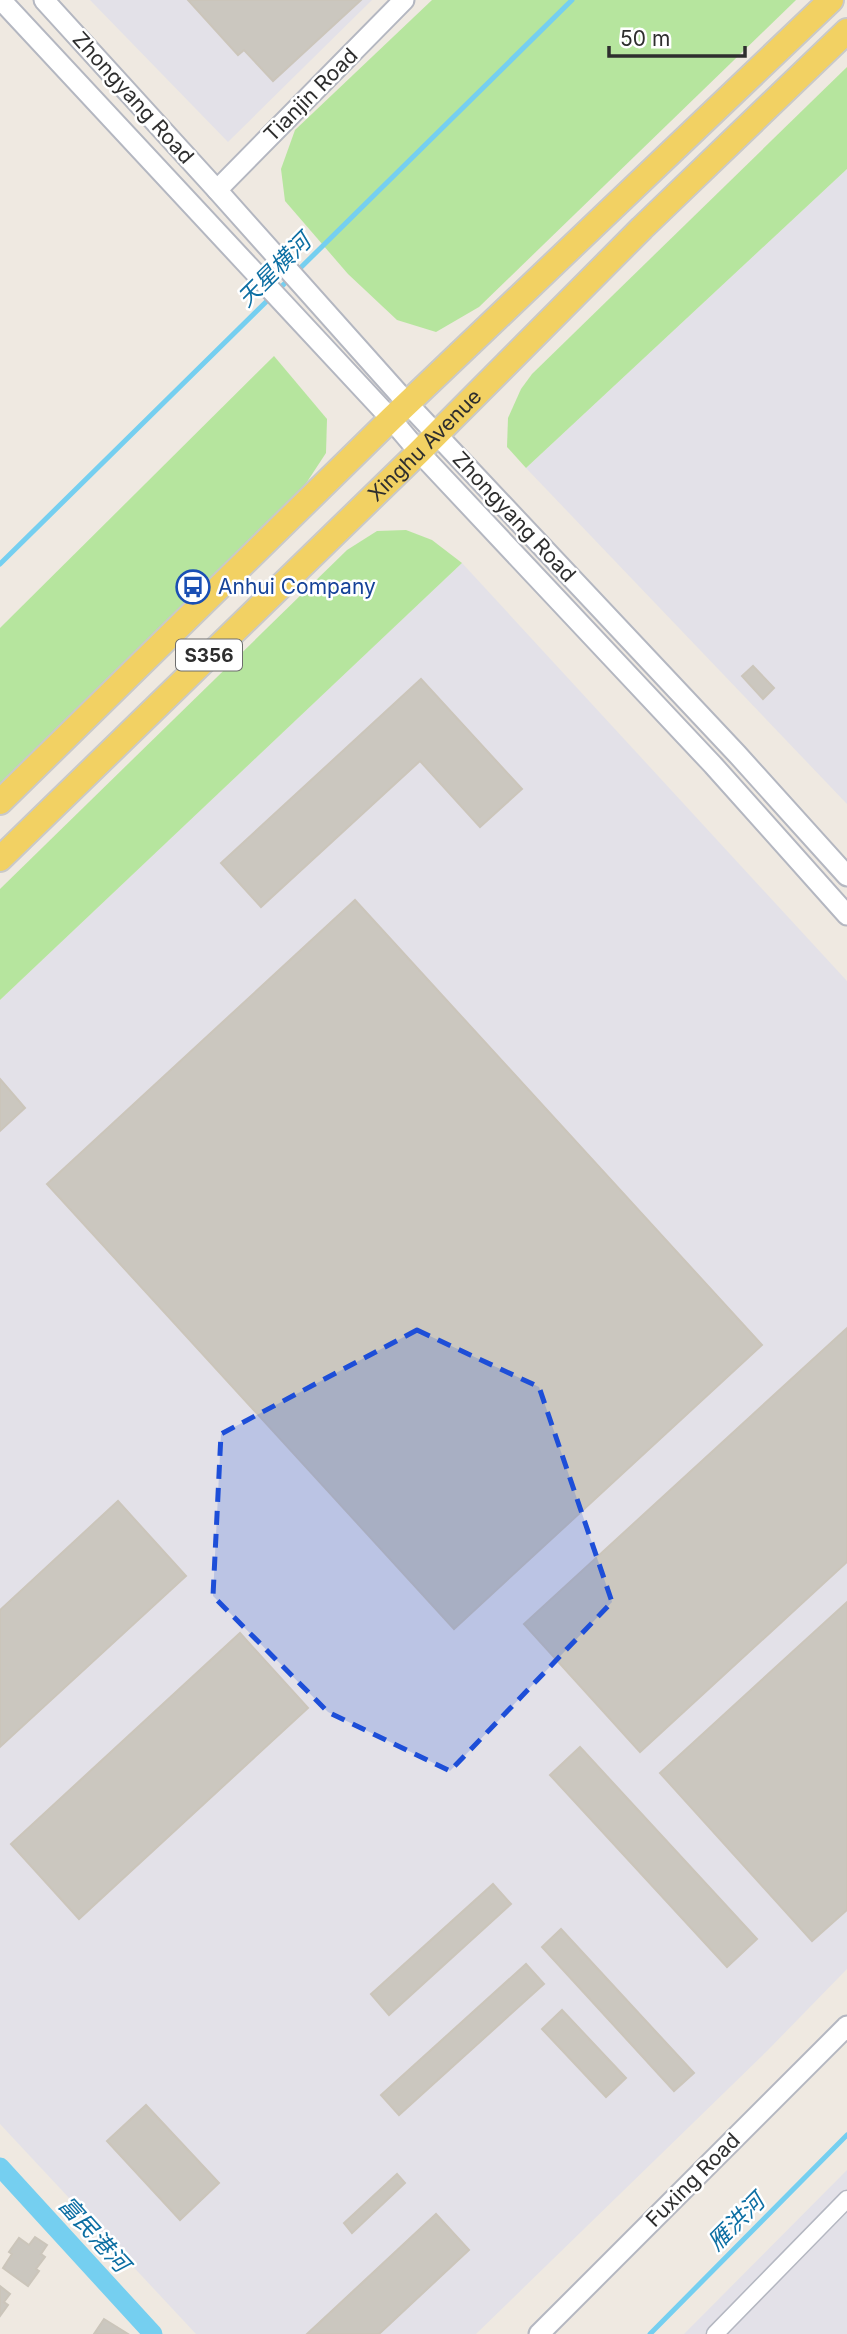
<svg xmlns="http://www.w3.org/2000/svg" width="847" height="2334" font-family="Inter,'Noto Sans SC',sans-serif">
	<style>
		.industrial { fill: #e3e1e8 }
		.green { fill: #b6e59e }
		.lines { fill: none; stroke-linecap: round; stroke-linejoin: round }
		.stream { stroke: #75cff0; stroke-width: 5 }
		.canal { stroke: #75cff0; stroke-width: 19 }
		.building { fill: #cbc7bf; stroke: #cbc5ba; stroke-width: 2 }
		.minor-casing { stroke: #b4b7c1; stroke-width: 19 }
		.tertiary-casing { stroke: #b4b7c1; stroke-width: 23 }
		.primary-casing { stroke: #c9c9c9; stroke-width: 28 }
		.minor { stroke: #fff; stroke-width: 16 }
		.tertiary { stroke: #fff; stroke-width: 19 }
		.primary { stroke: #f2d163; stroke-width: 24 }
		.marked { fill: #1d4ed8; fill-opacity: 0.2; stroke: #1d4ed8; stroke-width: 5; stroke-dasharray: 14 9; stroke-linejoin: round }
		.labels { text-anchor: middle; stroke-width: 5; stroke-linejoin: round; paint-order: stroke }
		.shield { fill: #fff; stroke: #6d6d6d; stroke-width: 2 }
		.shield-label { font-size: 19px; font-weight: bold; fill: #2e2e2e }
		.street-label { font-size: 21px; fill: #2e2e2e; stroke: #fff }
		.transit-label { font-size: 21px; fill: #164399; stroke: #fff; text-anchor: start }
		.water-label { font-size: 23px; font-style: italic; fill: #0d6fa3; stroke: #fff }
	</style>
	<rect width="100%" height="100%" fill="#efe9e1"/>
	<g class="industrial">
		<polygon points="90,0 372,0 228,142"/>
		<polygon points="847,169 847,804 526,468"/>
		<polygon points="462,563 847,981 847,1969 768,2050 476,2334 196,2334 0,2124 0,1000"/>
		<polygon points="847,2170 847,2334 684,2334"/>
	</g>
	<g class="green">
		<polygon points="432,0 796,0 479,307 436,332 397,320 348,274 285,201 281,169 295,130"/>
		<polygon points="847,67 847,169 526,468 507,447 508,418 521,389 532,374"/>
		<polygon points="274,356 327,419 326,453 303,488 0,784 0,628"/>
		<polygon points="406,530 432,540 462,563 0,1000 0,889 347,550 377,531"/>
	</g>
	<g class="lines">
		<g class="stream">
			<polyline points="278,290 572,0"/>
			<polyline points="0,564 271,297"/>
			<polyline points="650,2334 847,2135"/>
		</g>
		<polyline class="canal" points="0,2167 153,2334"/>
	</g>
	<g class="building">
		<polygon points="188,0 361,0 273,81 244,50 238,55"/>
		<polygon points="753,666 774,688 763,699 742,676"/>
		<polygon points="421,679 522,789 480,827 420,761 261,907 221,863"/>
		<polygon points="355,900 762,1345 454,1629 47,1184"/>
		<polygon points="0,1079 25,1108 0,1131"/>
		<polygon points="847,1328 847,1562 640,1752 524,1624"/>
		<polygon points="118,1501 186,1576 0,1747 0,1610"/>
		<polygon points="847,1602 847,1910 812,1941 660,1773"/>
		<polygon points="240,1633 308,1708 79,1919 11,1844"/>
		<polygon points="580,1747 757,1939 727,1967 550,1775"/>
		<polygon points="493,1884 511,1904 389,2015 371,1994"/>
		<polygon points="561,1929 694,2073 674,2091 542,1947"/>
		<polygon points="526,1964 544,1984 399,2115 381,2095"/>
		<polygon points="562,2010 626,2078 606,2097 542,2029"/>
		<polygon points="146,2105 219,2183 180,2220 107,2141"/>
		<polygon points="397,2174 405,2183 352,2233 344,2223"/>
		<polygon points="436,2214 469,2250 379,2334 307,2334"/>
		<polygon points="35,2237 47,2245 41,2254 45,2257 36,2269 39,2271 28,2286 3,2268 12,2254 9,2252 19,2238 29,2245"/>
		<polygon points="0,2286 10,2294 4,2302 8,2305 0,2316"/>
		<polygon points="104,2319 128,2334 94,2334"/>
	</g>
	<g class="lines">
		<defs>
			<polyline id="minor" points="715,2334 847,2199"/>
			<g id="tertiary">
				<polyline points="1,0 391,419 419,452 713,765 847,915"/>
				<polyline points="44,0 217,190 408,404 737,754 847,876"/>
				<polyline points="217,190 404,0"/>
				<polyline points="539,2334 847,2026"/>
			</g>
			<g id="primary">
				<polyline points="0,802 391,419 831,0"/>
				<path id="s1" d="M0,859l419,-407 223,-224 205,-197"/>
			</g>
		</defs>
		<use href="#minor" class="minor-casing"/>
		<use href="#tertiary" class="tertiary-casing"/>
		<use href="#primary" class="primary-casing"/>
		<use href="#minor" class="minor"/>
		<use href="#tertiary" class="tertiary"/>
		<use href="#primary" class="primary"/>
	</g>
	<path class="marked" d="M417,1330l122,57 73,215 -162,169 -122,-59 -115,-116 8,-162z"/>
	<defs>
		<symbol id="bus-ring" viewBox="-11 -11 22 22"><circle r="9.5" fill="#fff" stroke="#1a4fb4" stroke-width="1.5"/><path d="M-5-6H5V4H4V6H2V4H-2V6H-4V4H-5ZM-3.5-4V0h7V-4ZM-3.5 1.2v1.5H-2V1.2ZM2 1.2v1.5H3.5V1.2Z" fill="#1a4fb4"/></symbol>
	</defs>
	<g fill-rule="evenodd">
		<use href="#bus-ring" x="174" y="568" width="38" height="38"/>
	</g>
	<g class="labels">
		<rect class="shield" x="176" y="639.5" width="66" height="31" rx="5"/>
		<g class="shield-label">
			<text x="209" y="662">S356</text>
		</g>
		<g class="street-label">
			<text transform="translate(311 95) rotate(-45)" y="7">Tianjin Road</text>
			<text transform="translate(133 98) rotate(48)" y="7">Zhongyang Road</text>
			<text dy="7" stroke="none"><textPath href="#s1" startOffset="593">Xinghu Avenue</textPath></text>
			<text transform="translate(514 517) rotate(47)" y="7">Zhongyang Road</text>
			<text transform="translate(693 2180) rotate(-45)" y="7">Fuxing Road</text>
		</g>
		<g class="transit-label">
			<text x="218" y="594">Anhui Company</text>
		</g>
		<g class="water-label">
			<text transform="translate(274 270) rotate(-45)" y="8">天星横河</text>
			<text transform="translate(736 2222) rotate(-45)" y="8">雁洪河</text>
			<text transform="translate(94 2234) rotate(48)" y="8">富民港河</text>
		</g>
	</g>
	<path d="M609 46v10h136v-10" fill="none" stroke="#2e2e2e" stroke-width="3.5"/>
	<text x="620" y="46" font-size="21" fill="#2e2e2e" stroke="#ffffff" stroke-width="5" paint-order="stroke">50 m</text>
</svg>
